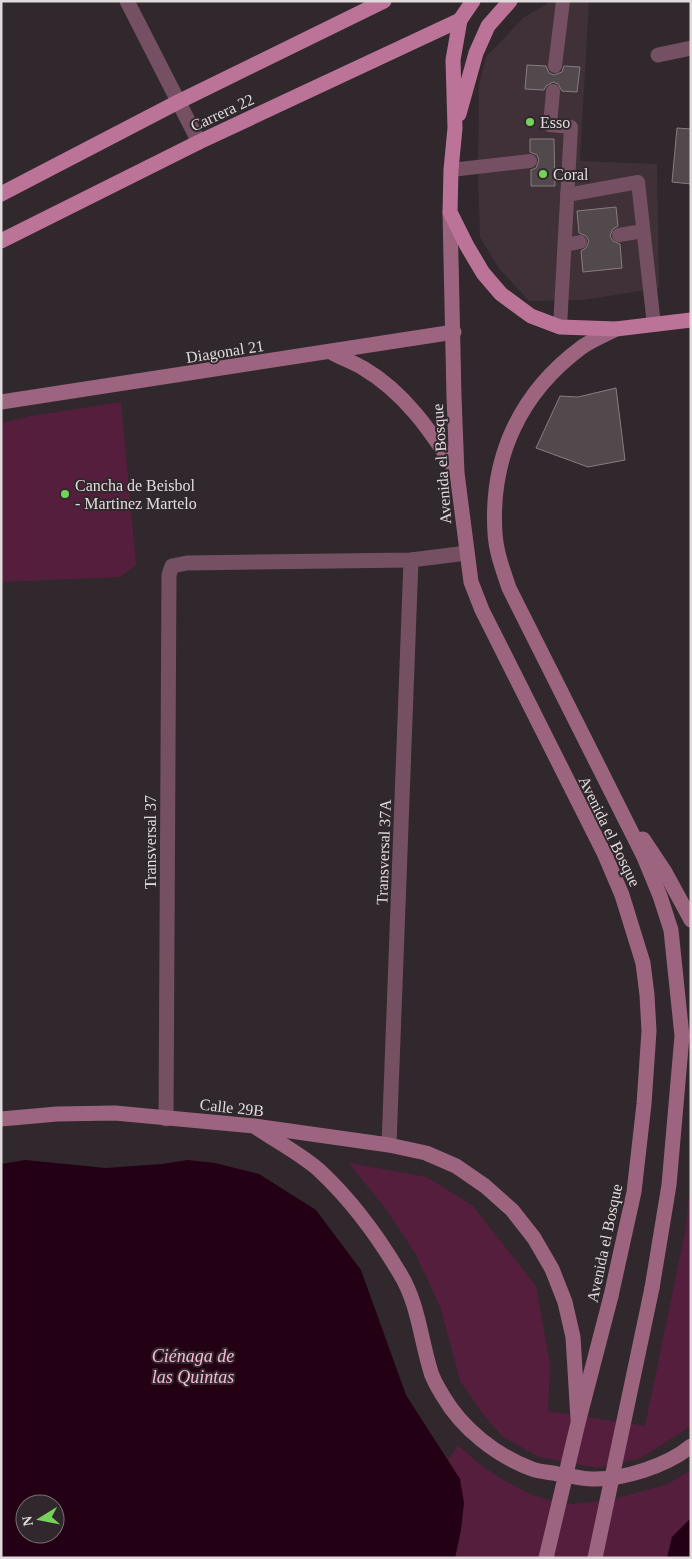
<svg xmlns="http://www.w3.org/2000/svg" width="692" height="1559" font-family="Georgia,serif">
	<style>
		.built { fill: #3f3137 }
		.green { fill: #561e3d }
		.water { fill: #240015; fill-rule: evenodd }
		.building { fill: #52494d; stroke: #867d81 }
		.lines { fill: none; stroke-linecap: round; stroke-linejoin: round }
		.lane { stroke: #745062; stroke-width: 14 }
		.street { stroke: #745062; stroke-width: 15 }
		.secondary { stroke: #9d6480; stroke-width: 15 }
		.primary { stroke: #bc7398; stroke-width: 15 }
		.secondary-bridge { stroke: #9d6480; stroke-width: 15 }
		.poi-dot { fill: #76d25a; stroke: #30282c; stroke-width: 2 }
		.labels { text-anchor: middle; stroke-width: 4; stroke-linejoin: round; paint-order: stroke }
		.street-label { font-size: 16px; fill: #e0dadd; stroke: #30282c }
		.poi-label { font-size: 16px; fill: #e0dadd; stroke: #30282c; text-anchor: start }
		.water-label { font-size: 18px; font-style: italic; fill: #fcb6d8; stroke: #30282c }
	</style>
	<rect width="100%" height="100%" fill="#30282c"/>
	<polygon class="built" points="551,1 589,1 580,161 657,164 659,288 583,300 529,301 498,267 480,237 478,177 479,84 486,57 523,18"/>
	<g class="green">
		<polygon points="121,402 136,565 120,577 1,582 1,423 31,416"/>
		<polygon points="349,1163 427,1177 473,1206 536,1286 550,1364 548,1411 645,1426 685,1232 691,1176 691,1426 641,1458 597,1468 539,1457 502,1436 483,1414 460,1381 441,1309 415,1253 385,1208"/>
		<polygon points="458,1445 478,1463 500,1478 532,1495 564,1505 610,1500 668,1484 691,1470 691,1518 672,1537 667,1558 455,1558 461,1530 460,1479 448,1460"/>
	</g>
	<g class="water">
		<path d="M25,1160l81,8 56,-4 26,-4 27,3 44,11 57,36 45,60 45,125 54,84 4,24 -3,27 -6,28h-454v-394zM25,1504h30v30h-30z"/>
		<polygon points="691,1518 691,1558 667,1558 672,1537"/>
	</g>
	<g class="building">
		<polygon points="527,65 546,66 549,73 554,75 562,72 564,66 580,67 577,92 562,91 558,84 553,82 546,86 544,90 525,89"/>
		<polygon points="677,128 691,129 691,184 672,182"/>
		<polygon points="530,139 554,139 555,186 531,186 531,170 536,168 539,160 537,155 530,152"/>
		<polygon points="616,207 618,226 613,229 610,236 613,241 620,244 622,268 583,272 581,251 586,248 589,241 586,236 579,233 577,211"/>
		<polygon points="616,388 625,460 588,467 536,448 560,396 578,397"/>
	</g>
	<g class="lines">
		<g class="lane">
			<polyline points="555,66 563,1"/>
			<polyline points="553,91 550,125 571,127 560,327"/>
			<polyline points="451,170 530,161"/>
			<polyline points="567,195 638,182 654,325"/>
			<polyline points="619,235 643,231"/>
			<polyline points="565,245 580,242"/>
		</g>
		<g class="street">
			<polyline points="127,1 199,142"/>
			<polyline points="658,55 691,48"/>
			<polyline points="166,1119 169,575 172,566 187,563 411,560 467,553"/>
			<polyline points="389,1145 411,560"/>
		</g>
		<g class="secondary">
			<polyline points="450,212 454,397 457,473 471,582 482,610 605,855 622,895 643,963 647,995 649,1031 644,1104 634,1192 611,1296"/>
			<path d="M616,329c-11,6 -24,11 -34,18 -61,45 -92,109 -87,186 1,19 8,37 14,55l135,269 16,39 11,34 11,106 -13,149 -17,103"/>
			<path d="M331,352c10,6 22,10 32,16 41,24 68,63 93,103"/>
			<polyline points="1,402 454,332"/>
			<polyline points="643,839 665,872 691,920"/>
			<polyline points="1,1119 57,1114 115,1113 254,1126 389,1145 426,1153 456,1166 485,1186 512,1210 534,1238 552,1269 565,1302 573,1337 578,1419"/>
			<path d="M257,1128c19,13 47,28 63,43 31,29 57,64 79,101 19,30 21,64 31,97 2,9 8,19 13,27 19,33 54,60 89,73 8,3 18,3 26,5 11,1 23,5 34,5 30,1 75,-13 99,-33"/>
		</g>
		<g class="primary">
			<polyline points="473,1 460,20 453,60 455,128 451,170 450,212 467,246 483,273 501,294 531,316 560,327 616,329 691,320"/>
			<polyline points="459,114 476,53 488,26 510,1"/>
			<polyline points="1,194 178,102 384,1"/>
			<polyline points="1,241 199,142 460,20"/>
		</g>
		<g class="secondary-bridge">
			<polyline points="546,1558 578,1423 611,1296"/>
			<polyline points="595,1558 652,1288"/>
		</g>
	</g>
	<g class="poi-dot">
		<circle cx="530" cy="122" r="5"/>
		<circle cx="543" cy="174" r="5"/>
		<circle cx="65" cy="494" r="5"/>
	</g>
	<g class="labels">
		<g class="street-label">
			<text transform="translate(222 112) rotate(-25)" y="6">Carrera 22</text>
			<text transform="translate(225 351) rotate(-9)" y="6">Diagonal 21</text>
			<text transform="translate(441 464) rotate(-94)" y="6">Avenida el Bosque</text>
			<text transform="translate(610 831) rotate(64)" y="6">Avenida el Bosque</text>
			<text transform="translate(150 842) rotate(-90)" y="6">Transversal 37</text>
			<text transform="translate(383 852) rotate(-88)" y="6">Transversal 37A</text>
			<text transform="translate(232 1107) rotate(6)" y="6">Calle 29B</text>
			<text transform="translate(604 1243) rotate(-78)" y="6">Avenida el Bosque</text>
		</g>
		<g class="poi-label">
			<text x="540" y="128">Esso</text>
			<text x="553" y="180">Coral</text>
			<text x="75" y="491">Cancha de Beisbol<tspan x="75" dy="18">- Martinez Martelo</tspan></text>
		</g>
		<g class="water-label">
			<text x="193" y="1362">Ciénaga de<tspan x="193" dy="21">las Quintas</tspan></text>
		</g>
	</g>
	<rect width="692" height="1559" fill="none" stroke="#e0dadd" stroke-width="5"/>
	<g transform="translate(40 1519) rotate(260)"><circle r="24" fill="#30282c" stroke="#766f73"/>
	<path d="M0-4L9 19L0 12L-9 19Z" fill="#76d25a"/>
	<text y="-8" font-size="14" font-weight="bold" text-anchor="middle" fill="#e0dadd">N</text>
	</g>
</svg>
